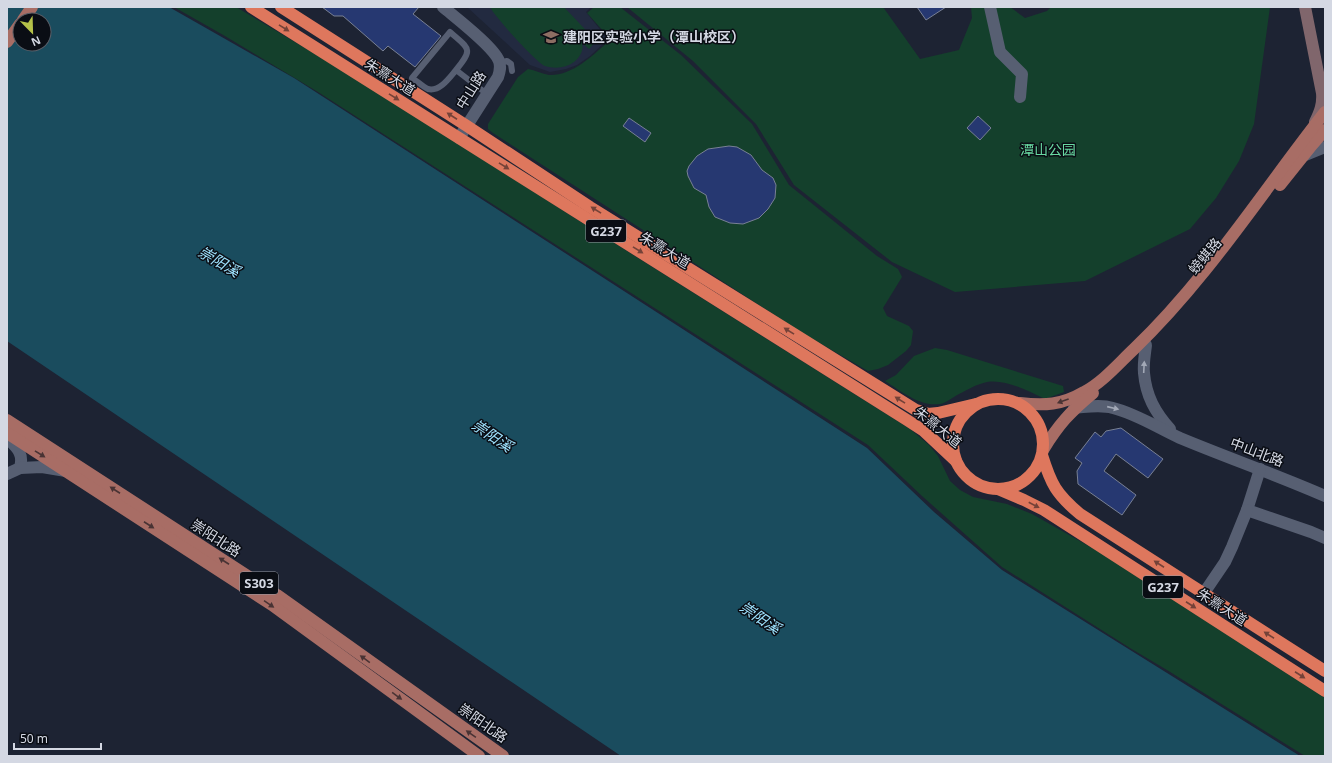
<svg xmlns="http://www.w3.org/2000/svg" width="1332" height="763" font-family="'Noto Sans','Noto Sans SC',sans-serif">
	<style>
		.built { fill: #222a40 }
		.green { fill: #14402c }
		.water { fill: #1a4c5e; fill-rule: evenodd }
		.building { fill: #263871; stroke: #788094 }
		.lines { fill: none; stroke-linecap: round; stroke-linejoin: round }
		.lane { stroke: #575f72; stroke-width: 6 }
		.street { stroke: #575f72; stroke-width: 12 }
		.secondary { stroke: #80666c; stroke-width: 12 }
		.primary { stroke: #a86d65; stroke-width: 12 }
		.highway { stroke: #de775d; stroke-width: 12 }
		.oneway { fill: #744238 }
		.oneway2 { fill: #a2a8b6 }
		.oneway3 { fill: #493334 }
		.labels { text-anchor: middle; stroke-width: 3; stroke-linejoin: round; paint-order: stroke }
		.shield { fill: #0a0d14; stroke: #979ba5; stroke-width: 1 }
		.shield-label { font-size: 13px; font-weight: bold; fill: #d4d8e3 }
		.poi-label { font-size: 14px; font-weight: bold; fill: #d4d8e3; stroke: #0a0d14; text-anchor: start }
		.street-label { font-size: 14px; fill: #d4d8e3; stroke: #0a0d14 }
		.park-label { font-size: 14px; fill: #68d9a2; stroke: #0a0d14 }
		.water-label { font-size: 15px; font-style: italic; fill: #9ee2fe; stroke: #0a0d14 }
	</style>
	<rect width="100%" height="100%" fill="#1d2333"/>
	<polygon class="built" points="467,7 591,7 586,12 602,32 606,41 590,56 577,65 566,69 550,72 530,65"/>
	<g class="green">
		<polygon points="174,7 236,7 354,77 592,229 910,429 929,445 938,456 950,481 960,490 973,497 1007,504 1032,514 1101,553 1325,698 1325,756 1305,756 1167,670 1130,648 1002,567 922,496 868,445 318,92 225,36"/>
		<path d="M490,7h74l32,34 -7,8 -7,-6c2,7 -2,14 -8,19 -8,6 -19,7 -29,4 -9,-4 -50,-49 -55,-59z"/>
		<path d="M594,7h26l61,48 71,69 37,61 88,71 21,13 4,8 -19,31 4,8 22,10 4,5 -2,14 -5,6 -18,14 -10,4 -10,2 -64,-37 -311,-201 -5,-4v-5l30,-47 10,-8c7,1 14,5 21,6 23,1 43,-19 59,-33l-3,-9 -18,-20z"/>
		<polygon points="627,7 883,7 920,59 959,50 972,18 971,7 1010,7 1025,18 1047,11 1051,7 1270,7 1254,124 1239,161 1216,198 1190,229 1085,281 955,292 892,262 794,185 756,124 693,61"/>
		<path d="M935,348l12,2 116,36 1,6 -19,7c-17,-8 -39,-20 -58,-17 -10,2 -20,8 -28,12 -6,3 -13,9 -19,10 -20,3 -39,-13 -55,-23l11,-6 18,-19z"/>
	</g>
	<path class="water" d="M7,7h162l125,71 573,370 67,64 68,58 298,186h-679l-614,-415zM20,20h24v24h-24z"/>
	<g class="building">
		<polygon points="322,7 419,7 413,14 441,36 415,67 388,46 383,51 343,16 334,16"/>
		<polygon points="917,7 946,7 926,20"/>
		<polygon points="978,116 991,128 980,140 967,128"/>
		<polygon points="629,118 651,133 645,142 623,126"/>
		<polygon points="729,146 737,147 751,155 762,170 773,178 776,185 775,198 768,209 759,218 743,224 730,223 715,217 709,207 706,195 694,188 688,176 687,171 689,166 697,156 708,149"/>
		<polygon points="1121,428 1163,459 1148,478 1116,454 1104,471 1136,495 1122,515 1078,484 1077,471 1082,463 1075,458 1095,432 1101,437 1106,431"/>
	</g>
	<g class="lines">
		<g class="lane">
			<polyline points="501,65 503,62 507,61 511,64 512,71"/>
			<path d="M456,70c-6,7 -16,22 -28,19 -5,-2 -11,-8 -16,-11l38,-46c19,17 24,16 6,38l31,24"/>
		</g>
		<g class="street">
			<path d="M443,7c13,11 51,40 56,54 2,6 1,10 -1,16l-39,61"/>
			<polyline points="990,7 1000,52 1022,74 1020,97"/>
			<polyline points="1303,156 1325,147"/>
			<path d="M1146,345c-1,9 -3,19 -2,28 2,23 11,39 26,56"/>
			<path d="M1074,408c13,-1 26,-4 39,0 24,6 45,20 67,30 48,20 97,37 145,58"/>
			<path d="M7,438c10,10 17,15 13,30"/>
			<polyline points="1260,469 1247,510 1311,532 1325,538"/>
			<polyline points="7,474 20,468 42,467 66,471"/>
			<polyline points="1204,593 1225,562 1232,547 1247,510"/>
		</g>
		<path class="secondary" d="M1305,7l17,86c1,11 -2,19 -7,29"/>
		<g class="primary">
			<polyline points="23,20 32,7"/>
			<polyline points="7,42 20,24"/>
			<polyline points="1280,185 1312,145 1325,130"/>
			<path d="M1020,403c24,3 42,2 64,-11 19,-10 35,-29 50,-43 74,-71 128,-157 191,-237"/>
			<polyline points="7,420 277,595 503,756"/>
			<polyline points="7,433 272,605 479,756"/>
			<path d="M1043,450c16,-26 27,-38 50,-57"/>
		</g>
		<g class="highway">
			<polyline points="251,7 907,420 924,431 956,461"/>
			<polyline points="281,7 467,126 590,207 916,410 928,414 938,413 976,404"/>
			<circle cx="998" cy="444" r="45"/>
			<path d="M1042,455c9,29 14,39 38,59l245,157"/>
			<polyline points="998,489 1024,500 1044,510 1325,691"/>
		</g>
	</g>
	<defs><path id="oneway-solid" d="M-6-.8H1V-3.2L6.5 0L1 3.2V.8H-6Z"/></defs>
	<g class="oneway">
		<use href="#oneway-solid" transform="translate(284 28) rotate(32)"/>
		<use href="#oneway-solid" transform="translate(394 97) rotate(32)"/>
		<use href="#oneway-solid" transform="translate(452 116) rotate(-147)"/>
		<use href="#oneway-solid" transform="translate(504 166) rotate(32)"/>
		<use href="#oneway-solid" transform="translate(596 210) rotate(-148)"/>
		<use href="#oneway-solid" transform="translate(638 250) rotate(32)"/>
		<use href="#oneway-solid" transform="translate(789 331) rotate(-148)"/>
		<use href="#oneway-solid" transform="translate(900 400) rotate(-148)"/>
		<use href="#oneway-solid" transform="translate(1034 505) rotate(28)"/>
		<use href="#oneway-solid" transform="translate(1159 564) rotate(-147)"/>
		<use href="#oneway-solid" transform="translate(1191 605) rotate(33)"/>
		<use href="#oneway-solid" transform="translate(1269 635) rotate(-147)"/>
		<use href="#oneway-solid" transform="translate(1300 675) rotate(33)"/>
	</g>
	<g class="oneway2">
		<use href="#oneway-solid" transform="translate(1144 367) rotate(-87)"/>
		<use href="#oneway-solid" transform="translate(1113 408) rotate(13)"/>
	</g>
	<g class="oneway3">
		<use href="#oneway-solid" transform="translate(1063 401) rotate(160)"/>
		<use href="#oneway-solid" transform="translate(40 454) rotate(32)"/>
		<use href="#oneway-solid" transform="translate(115 490) rotate(-147)"/>
		<use href="#oneway-solid" transform="translate(149 525) rotate(33)"/>
		<use href="#oneway-solid" transform="translate(224 561) rotate(-147)"/>
		<use href="#oneway-solid" transform="translate(269 604) rotate(34)"/>
		<use href="#oneway-solid" transform="translate(365 659) rotate(-144)"/>
		<use href="#oneway-solid" transform="translate(397 696) rotate(36)"/>
		<use href="#oneway-solid" transform="translate(471 734) rotate(-145)"/>
	</g>
	<defs>
		<symbol id="school-bare" viewBox="-9 -9 18 18"><path d="M0-5L7-2L0 1L-7-2ZM-4 1L0 2.5L4 1V4Q0 6-4 4Z" fill="#8d6e63" stroke="#0a0d14" stroke-width="2.5" paint-order="stroke"/></symbol>
	</defs>
	<g fill-rule="evenodd">
		<use href="#school-bare" x="540" y="26" width="22" height="22"/>
	</g>
	<g class="labels">
		<g class="shield">
			<rect x="586" y="220" width="40" height="22" rx="3"/>
			<rect x="240" y="572" width="38" height="22" rx="3"/>
			<rect x="1143" y="576" width="40" height="22" rx="3"/>
		</g>
		<g class="shield-label">
			<text x="606" y="236">G237</text>
			<text x="259" y="588">S303</text>
			<text x="1163" y="592">G237</text>
		</g>
		<g class="poi-label">
			<text x="563" y="42">建阳区实验小学（潭山校区）</text>
		</g>
		<g class="street-label">
			<text transform="translate(390 77) rotate(32)" y="5">朱熹大道</text>
			<text transform="translate(471 90) rotate(-58)" y="5">中山路</text>
			<text transform="translate(665 250) rotate(32)" y="5">朱熹大道</text>
			<text transform="translate(1205 256) rotate(-50)" y="5">螃蜞路</text>
			<text transform="translate(938 427) rotate(39)" y="5">朱熹大道</text>
			<text transform="translate(1257 452) rotate(21)" y="5">中山北路</text>
			<text transform="translate(216 538) rotate(33)" y="5">崇阳北路</text>
			<text transform="translate(1222 607) rotate(33)" y="5">朱熹大道</text>
			<text transform="translate(483 723) rotate(35)" y="5">崇阳北路</text>
		</g>
		<g class="park-label">
			<text x="1048" y="155">潭山公园</text>
		</g>
		<g class="water-label">
			<text transform="translate(219 262) rotate(30)" y="5">崇阳溪</text>
			<text transform="translate(492 436) rotate(34)" y="5">崇阳溪</text>
			<text transform="translate(760 618) rotate(34)" y="5">崇阳溪</text>
		</g>
	</g>
	<rect width="1332" height="763" fill="none" stroke="#d4d8e3" stroke-width="16"/>
	<g transform="translate(32 32) rotate(157)"><circle r="19" fill="#0a0d14" stroke="#5b5e67"/>
	<path d="M0-3L7 15L0 10L-7 15Z" fill="#b5c249"/>
	<text y="-6" font-size="11" font-weight="bold" text-anchor="middle" fill="#d4d8e3">N</text>
	</g>
	<path d="M14 743v6h87v-6" fill="none" stroke="#d4d8e3" stroke-width="2"/>
	<text x="20" y="743" font-size="12" fill="#d4d8e3" stroke="#0a0d14" stroke-width="3" paint-order="stroke">50 m</text>
</svg>
